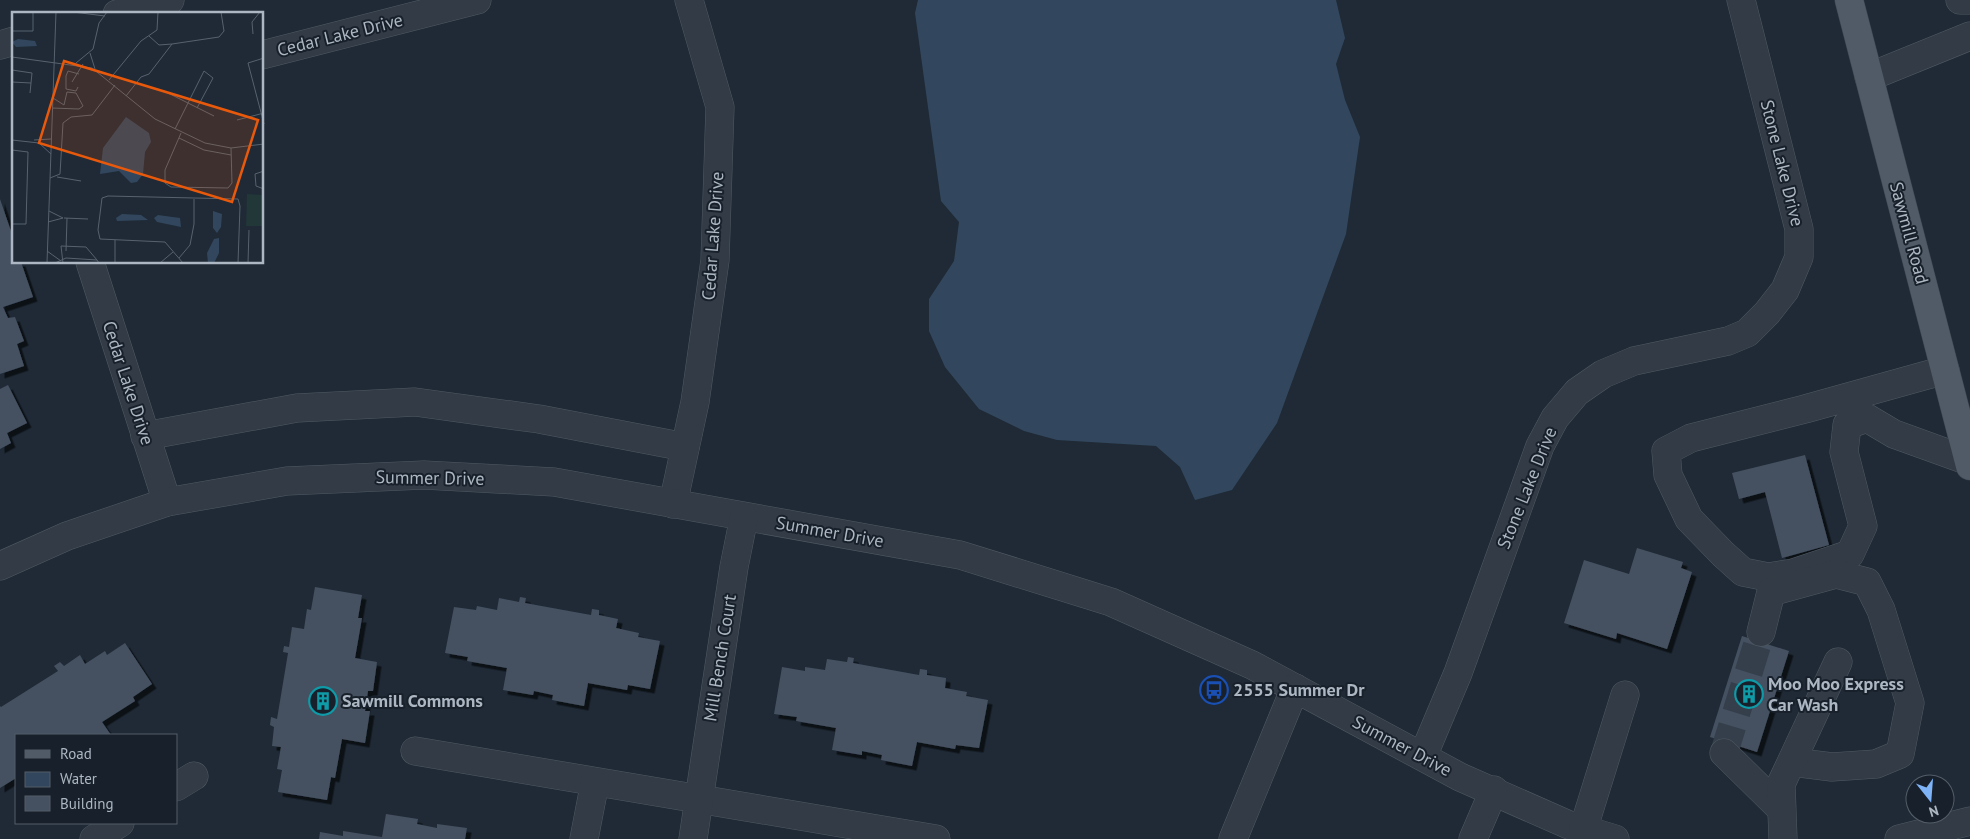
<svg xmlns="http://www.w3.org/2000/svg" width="1970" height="839" font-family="'PT Sans',sans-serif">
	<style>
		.water { fill: #32475d }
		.building { fill: #455160; filter: url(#shadow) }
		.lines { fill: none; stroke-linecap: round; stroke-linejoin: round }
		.minor-tunnel { stroke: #343f4b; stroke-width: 28; stroke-dasharray: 28 14; stroke-linecap: butt }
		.minor-casing { stroke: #505a64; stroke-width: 29 }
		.major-casing { stroke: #3c4550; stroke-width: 29 }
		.minor { stroke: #333c46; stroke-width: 28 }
		.major { stroke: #505b67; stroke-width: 28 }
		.labels { text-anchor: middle; stroke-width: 4; stroke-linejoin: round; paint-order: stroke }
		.street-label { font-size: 18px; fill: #acb7c3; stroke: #18212b }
		.poi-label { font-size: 18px; font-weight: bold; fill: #acb7c3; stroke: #18212b; text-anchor: start }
		.inset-road { fill: none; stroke: #57626e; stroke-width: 1 }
		.view { fill: #e8590c; fill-opacity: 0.15; stroke: #e8590c; stroke-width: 2.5 }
		.inset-edge { fill: none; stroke: #acb7c3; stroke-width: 2.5 }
	</style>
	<defs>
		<filter id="shadow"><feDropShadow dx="4.5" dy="4.5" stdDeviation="0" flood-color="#0009"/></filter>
	</defs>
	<rect width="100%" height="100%" fill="#1f2a36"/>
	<polygon class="water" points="918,0 1336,0 1345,38 1336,64 1345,100 1360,137 1346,234 1277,423 1232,490 1195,500 1180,467 1156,446 1057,440 1024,431 979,409 945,367 929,331 929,299 954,261 959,222 941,201 915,13"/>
	<g class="building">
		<polygon points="0,199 14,240 14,262 21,262 33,297 3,307 8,318 15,317 24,341 17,344 24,366 0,374"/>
		<polygon points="8,385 27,423 7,433 11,443 0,449 0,389"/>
		<polygon points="1805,455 1829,545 1782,558 1765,492 1739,499 1732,473"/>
		<polygon points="1637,548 1683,562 1681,568 1692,572 1667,649 1617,633 1616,639 1564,623 1584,560 1629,574"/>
		<polygon points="315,587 362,595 358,618 362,618 355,658 377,662 373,691 368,691 365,711 370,711 365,743 342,739 335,778 331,777 327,800 278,792 282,770 277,769 281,747 272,746 274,727 270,725 271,717 277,719 288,653 283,652 284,646 289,647 292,627 304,629 307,609 311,610"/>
		<polygon points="520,597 526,598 525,603 591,615 592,609 599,610 599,615 618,619 616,628 639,633 638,637 660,641 650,689 628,685 627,690 588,683 584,706 552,700 553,695 534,691 533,695 503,690 507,668 467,661 468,657 445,653 454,607 476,610 477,606 497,610 499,598 519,602"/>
		<polygon points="1742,636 1789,651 1757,752 1710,737"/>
		<polygon points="125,643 152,684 133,697 135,701 102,722 111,735 16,735 16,778 0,788 0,706 1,707 58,671 54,666 60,662 64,666 80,655 85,664 105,651 107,655"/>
		<polygon points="848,657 854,658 853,663 919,675 920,669 927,670 927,675 946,678 945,688 967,692 966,696 988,700 979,748 956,745 955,749 917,742 912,766 881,760 882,755 862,751 862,755 832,750 836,728 796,721 797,717 774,714 782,667 805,671 805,667 825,670 827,659 847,662"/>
		<polygon points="386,814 418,819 417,824 437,828 437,824 467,828 465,839 319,839 320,832 343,836 343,831 382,837"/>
	</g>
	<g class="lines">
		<polyline class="minor-tunnel" points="1724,753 1761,632"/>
		<defs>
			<g id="minor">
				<polyline points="1960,0 1970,0"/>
				<polyline points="117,14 170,0"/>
				<polyline points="0,45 14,41"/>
				<polyline points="262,55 477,0"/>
				<polyline points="1869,77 1970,36"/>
				<polyline points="90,262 167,502"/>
				<polyline points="1945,370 1805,409 1691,438 1666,451 1668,475 1689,519 1723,554 1743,572 1768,577 1793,573 1850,554 1863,526 1844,452 1847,425 1867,418 1894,434 1969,461"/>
				<polyline points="145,436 297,408 415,402 539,419 685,447"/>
				<polyline points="673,504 695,402 715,260 720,107 689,0"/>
				<polyline points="0,566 67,536 167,502 287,481 424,475 554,482 960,555 1111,602 1252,665 1460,777 1569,825 1615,839"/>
				<polyline points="1761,632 1771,592 1836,574 1867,582 1881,610 1910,703 1900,754 1876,764 1832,767 1792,762"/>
				<polyline points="415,751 936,839"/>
				<polyline points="1724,753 1781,809"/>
				<polyline points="1423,756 1458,673 1540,446 1555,418 1577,392 1603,374 1634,361 1728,341 1747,333 1767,313 1785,290 1799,257 1799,229 1741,0"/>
				<polyline points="176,787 194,776"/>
				<polyline points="1583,830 1625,695"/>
				<polyline points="94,839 120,823"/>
				<polyline points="584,839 595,782"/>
				<polyline points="693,839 734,567 744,517"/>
				<polyline points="1233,839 1295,688"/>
				<polyline points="1473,839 1494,790"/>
				<polyline points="1783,839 1781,784 1838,662"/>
				<polyline points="1899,839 1970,821"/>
			</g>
			<polyline id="major" points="1849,0 1970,466"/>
		</defs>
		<use href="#minor" class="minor-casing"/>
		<use href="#major" class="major-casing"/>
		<use href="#minor" class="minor"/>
		<use href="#major" class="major"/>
	</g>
	<defs>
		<symbol id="bus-ring" viewBox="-11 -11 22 22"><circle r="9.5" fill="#18212b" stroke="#1a4fb4" stroke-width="1.5"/><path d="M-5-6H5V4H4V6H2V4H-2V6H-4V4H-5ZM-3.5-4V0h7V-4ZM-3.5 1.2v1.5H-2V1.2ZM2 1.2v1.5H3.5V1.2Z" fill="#1a4fb4"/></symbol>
		<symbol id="building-ring" viewBox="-11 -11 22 22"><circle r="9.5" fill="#18212b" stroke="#0f9aa8" stroke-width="1.5"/><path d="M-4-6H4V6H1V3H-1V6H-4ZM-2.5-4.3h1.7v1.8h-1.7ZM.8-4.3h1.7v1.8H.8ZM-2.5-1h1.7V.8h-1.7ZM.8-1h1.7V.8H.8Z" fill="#0f9aa8"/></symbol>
	</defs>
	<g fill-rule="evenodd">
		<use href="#bus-ring" x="1198" y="674" width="32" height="32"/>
		<use href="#building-ring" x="1733" y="678" width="32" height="32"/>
		<use href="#building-ring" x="307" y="685" width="32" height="32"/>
	</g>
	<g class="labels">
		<g class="street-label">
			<text transform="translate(340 35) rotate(-14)" y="6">Cedar Lake Drive</text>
			<text transform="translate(1782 163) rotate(76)" y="6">Stone Lake Drive</text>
			<text transform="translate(1909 233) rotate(75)" y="6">Sawmill Road</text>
			<text transform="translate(713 236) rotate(-86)" y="6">Cedar Lake Drive</text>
			<text transform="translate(128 383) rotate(72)" y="6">Cedar Lake Drive</text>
			<text transform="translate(430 478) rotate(1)" y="6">Summer Drive</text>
			<text transform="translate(1527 488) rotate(-68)" y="6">Stone Lake Drive</text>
			<text transform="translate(830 532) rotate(10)" y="6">Summer Drive</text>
			<text transform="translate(720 658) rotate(-81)" y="6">Mill Bench Court</text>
			<text transform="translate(1402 746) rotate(28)" y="6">Summer Drive</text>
		</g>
		<g class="poi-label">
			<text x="1768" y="690">Moo Moo Express<tspan x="1768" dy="21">Car Wash</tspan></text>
			<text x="1233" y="696">2555 Summer Dr</text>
			<text x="342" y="707">Sawmill Commons</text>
		</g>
	</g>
	<g transform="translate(12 12)">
		<rect width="251" height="251" fill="#1f2a36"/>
		<path d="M235,182l16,1v31h-17z" fill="#223738"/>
		<path d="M6,27l17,2 2,5 -21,1 -4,-5zM114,105l23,16 2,9 -6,10 -2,22 -6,8 -6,1 -12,-12 -19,3 3,-26zM201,199l9,3 -1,13 -4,6 -4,-5zM110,202l19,1 7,5 -31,1 -1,-3zM146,203l22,3 1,9 -24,-5 -3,-4zM207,226v15l-5,10h-6l-1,-10 7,-14z" fill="#32475d"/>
		<path class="inset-road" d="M61,0l32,4M0,19h21v-19M241,22l-1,-12 8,-10M137,24l10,9 13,-1M78,41l5,16M0,45l80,11 63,51 50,24 26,5 33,-4M252,46l-16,5 16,61M64,51l17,-14 6,-26 8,-11M0,58l20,3 -2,20M97,68l32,-39 16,-11 1,-18M0,70l19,1M60,70l11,-18M66,75l-2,4 -10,-2v-13l2,-5 11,3M152,79l50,25M114,84l15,-19 8,-3 23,-30 47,-7 5,-6 -3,-19M40,96l27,1 4,-3 -7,-13 -9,-1 -3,13 -11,-7M225,108l27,-7M163,117l29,-58 9,7 -16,30M169,121l-16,37v13l6,4 57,1 4,-5 -1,-35M167,126l25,12 27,5M0,128l27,3 12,11M22,128l17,-1M0,138l16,2 -2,72h-14M252,159l-9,3 1,12 8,3M45,165l24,4M38,166l10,-4 3,-51 8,-6 21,-2 23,-30M52,206l24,1M36,210l15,-4 -14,-7M35,239l14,10M54,239l1,-33M167,246l11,-13 4,-21v-25M35,251l9,-251M43,251l11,-5 31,2 2,3M51,251l-2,-17 25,1 11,13M103,251v-23M148,251l13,-11M171,251l-18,-21 -65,-3 -2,-9 4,-32 6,-2 130,3 2,7 -2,57M236,251l1,-33"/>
		<path class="view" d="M52,49l194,59 -26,82 -193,-59z"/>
		<rect width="251" height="251" class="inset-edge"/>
	</g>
	<rect x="15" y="734" width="162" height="90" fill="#18212b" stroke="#535d68"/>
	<rect x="25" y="750" width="25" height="8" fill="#505b67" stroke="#535d68"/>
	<text x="60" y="759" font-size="15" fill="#acb7c3">Road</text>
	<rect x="25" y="772" width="25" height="15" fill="#32475d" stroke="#535d68"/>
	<text x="60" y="784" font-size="15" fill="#acb7c3">Water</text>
	<rect x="25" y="796" width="25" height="15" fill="#455160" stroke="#535d68"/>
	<text x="60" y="809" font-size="15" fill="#acb7c3">Building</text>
	<g transform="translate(1930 799) rotate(163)"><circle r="24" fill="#18212b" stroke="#535d68"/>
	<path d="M0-4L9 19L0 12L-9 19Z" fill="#7eb3f7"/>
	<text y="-8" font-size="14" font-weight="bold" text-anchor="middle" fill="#acb7c3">N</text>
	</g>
</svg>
